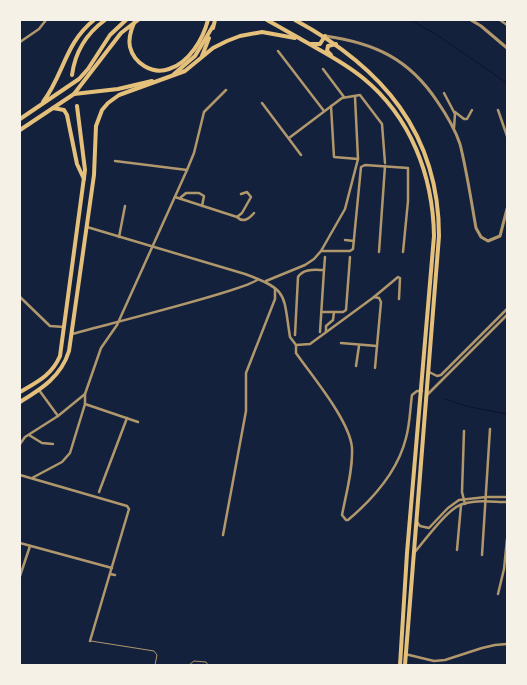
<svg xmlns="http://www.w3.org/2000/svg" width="527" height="685" font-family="'Asap Condensed',sans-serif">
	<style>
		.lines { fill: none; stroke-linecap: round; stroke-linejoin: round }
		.stream { stroke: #0b132b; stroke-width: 1 }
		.service { stroke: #b1986c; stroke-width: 1 }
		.minor { stroke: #b1986c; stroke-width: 2.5 }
		.tertiary { stroke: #b1986c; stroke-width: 3 }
		.primary { stroke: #e5c07b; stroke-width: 4 }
	</style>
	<rect width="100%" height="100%" fill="#14213d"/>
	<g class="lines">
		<g class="stream">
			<polyline points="410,20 434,33 507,83"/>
			<polyline points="445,399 470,407 507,414"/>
		</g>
		<g class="service">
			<polyline points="91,641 154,651 157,655 155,665"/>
			<polyline points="189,665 194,661 206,662 208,665"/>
		</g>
		<g class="minor">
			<polyline points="500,20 507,25"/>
			<polyline points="20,42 39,29 46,20"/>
			<polyline points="278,51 324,111"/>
			<polyline points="323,69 344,97"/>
			<polyline points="444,93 455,114 454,128"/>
			<polyline points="262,103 301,155"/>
			<polyline points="331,106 334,157 358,159"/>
			<polyline points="498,110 507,136"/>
			<polyline points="455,112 464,119 467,119 472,110"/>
			<polyline points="289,138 342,98 360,95 382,124 385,163"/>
			<polyline points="115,161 187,170"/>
			<polyline points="175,197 237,217 242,213 251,197 247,192 241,194"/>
			<polyline points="180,198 186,193 199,193 204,196 202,206"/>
			<path d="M237,217c6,6 12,2 17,-4"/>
			<path d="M87,227l158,47c44,16 38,20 45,63l6,8 14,-1 64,-47 5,1 2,4 -6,66"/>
			<polyline points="119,237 125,206"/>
			<polyline points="345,240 354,241"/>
			<polyline points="321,251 350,251 353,249 361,167 365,165 408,168 408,201 403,252"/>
			<polyline points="379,252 385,166"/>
			<polyline points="324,270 325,257"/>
			<polyline points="266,281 305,265 314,259 321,251 345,209 358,159 355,97"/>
			<polyline points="20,297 50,326 64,327"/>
			<polyline points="374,297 398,277 400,278 399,299"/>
			<polyline points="322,312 343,312 346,310 350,257"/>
			<polyline points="326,332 326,326 333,320 334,312"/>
			<path d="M72,334c24,-7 179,-45 186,-55"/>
			<path d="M295,335l3,-58c6,-9 17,-7 26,-7l-4,62"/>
			<polyline points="341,343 377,346"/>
			<path d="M296,345v8c16,23 54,68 56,95 1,22 -6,46 -10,67l4,5h2c25,-21 50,-50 58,-82 4,-14 4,-29 6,-43l5,-4h5"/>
			<polyline points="356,366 359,346"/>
			<polyline points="429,372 437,376 441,375 507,309"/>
			<polyline points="39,390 58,416"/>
			<polyline points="427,395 507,315"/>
			<polyline points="85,404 138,422"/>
			<polyline points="464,431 462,492 465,504"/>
			<polyline points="29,435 42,443 53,444"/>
			<polyline points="20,444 25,437 58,416 85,394"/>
			<polyline points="20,475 127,506 129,509 90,641"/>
			<polyline points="32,478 62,462 70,453 85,404 85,394 101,348 117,325 187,170 194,153 204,112 226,90"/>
			<polyline points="99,492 127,418"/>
			<polyline points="417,522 420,526 429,528 448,508 459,500 486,497 507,497"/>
			<polyline points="223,535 246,411 246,373 275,299 275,288"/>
			<polyline points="20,543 112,568"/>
			<polyline points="457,550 461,505"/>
			<path d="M414,553c11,-13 32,-42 46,-48 13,-6 33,-3 47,-3"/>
			<polyline points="482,555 490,429"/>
			<polyline points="110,574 115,575"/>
			<polyline points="20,576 30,546"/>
			<polyline points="498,594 504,569 507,539"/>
			<polyline points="405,654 434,661 445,660 482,648 495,645 507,644"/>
		</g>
		<g class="tertiary">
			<polyline points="471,20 481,26 507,48"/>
			<path d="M325,36c50,7 84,23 112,65 9,13 18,28 23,43 7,28 11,56 16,84l5,9 7,4 12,-5 7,-27"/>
		</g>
		<g class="primary">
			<path d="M267,20c11,6 21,12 32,18 22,13 45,24 64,40 48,39 70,98 71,158l-27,317 -7,112"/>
			<path d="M295,20c87,47 144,113 144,216l-34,429"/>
			<path d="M134,23c-3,7 -6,16 -4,24 4,16 22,28 39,22 20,-6 34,-30 39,-49"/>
			<polyline points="213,28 215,20"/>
			<polyline points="311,44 320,44 325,36"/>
			<polyline points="331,55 327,51 328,46 336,44"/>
			<polyline points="202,56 209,38"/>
			<polyline points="174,74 195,56 213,26"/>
			<path d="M72,75c3,-23 14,-41 33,-55"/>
			<polyline points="74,94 118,89 152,81"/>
			<path d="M43,102c21,-28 22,-59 51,-82"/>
			<polyline points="53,108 64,110 67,115 77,164 84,179"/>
			<polyline points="20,119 79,79 88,69 110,35 126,20"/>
			<polyline points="20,130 74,94 121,33 138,20"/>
			<path d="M20,392c17,-10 32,-17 40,-36l25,-186 -8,-64"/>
			<path d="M20,402c21,-13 41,-25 49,-51l25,-176 2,-49 6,-16 6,-7 11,-8 66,-24 28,-23 14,-7 13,-5 22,-4 33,6"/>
		</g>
	</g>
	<rect width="527" height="685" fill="none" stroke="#f6f1e7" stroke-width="42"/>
</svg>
